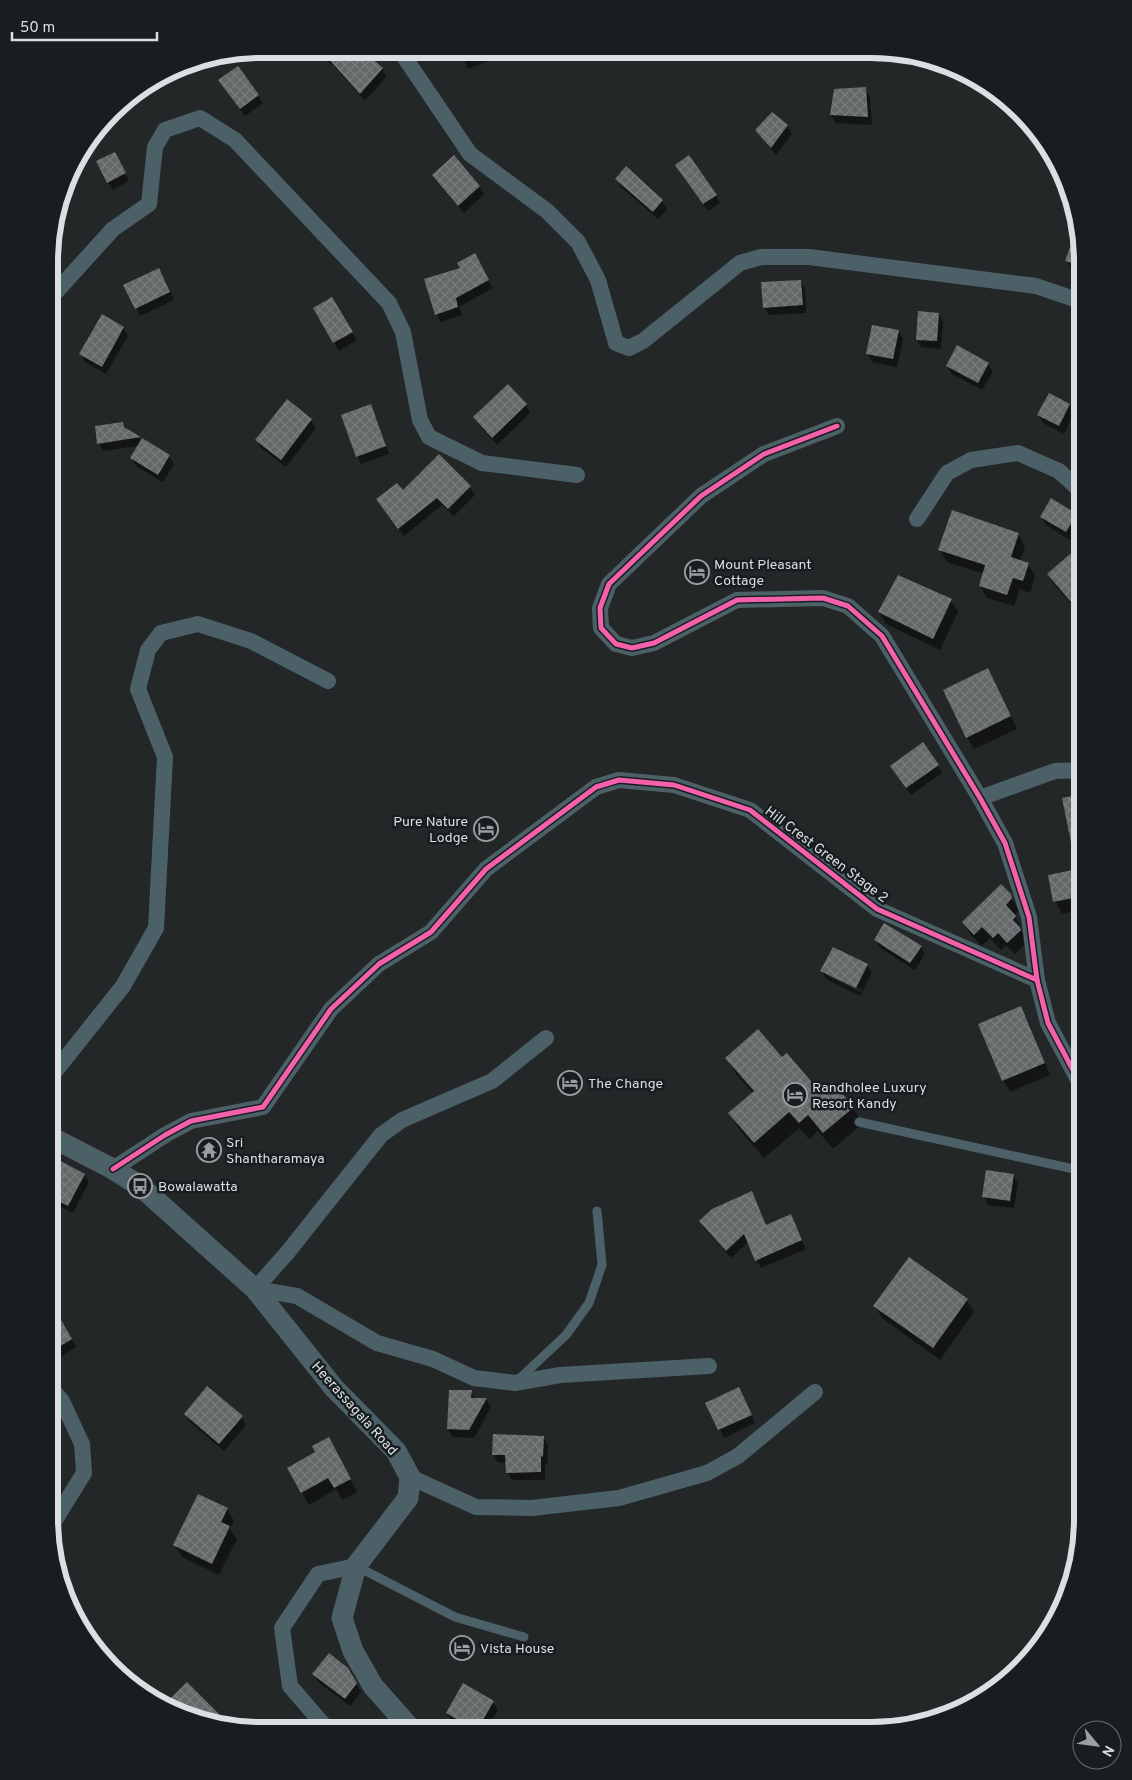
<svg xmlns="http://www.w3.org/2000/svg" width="1132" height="1780" font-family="Overpass,sans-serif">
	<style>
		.shadow { fill: #0007; fill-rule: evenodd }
		.building { fill: url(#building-cross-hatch) }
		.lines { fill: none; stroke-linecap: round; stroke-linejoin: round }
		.service { stroke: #4c6167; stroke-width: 9 }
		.minor { stroke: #4c6167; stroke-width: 16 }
		.tertiary { stroke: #4c6167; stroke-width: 21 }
		.cycleway-casing { stroke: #181e20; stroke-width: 8 }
		.cycleway { stroke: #f560ab; stroke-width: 5 }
		.labels { text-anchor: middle; stroke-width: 5; stroke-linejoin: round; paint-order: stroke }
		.poi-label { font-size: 14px; fill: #dbdfe1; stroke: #181e20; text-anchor: start }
		.street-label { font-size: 14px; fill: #dbdfe1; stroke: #181e20 }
		.rim { fill: none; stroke: #dbdfe1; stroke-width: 6 }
	</style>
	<defs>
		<pattern id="building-cross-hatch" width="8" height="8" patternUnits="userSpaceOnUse" patternTransform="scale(1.25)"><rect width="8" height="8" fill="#646869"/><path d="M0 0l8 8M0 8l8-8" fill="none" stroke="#7a7d7e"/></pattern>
	</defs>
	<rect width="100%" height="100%" fill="#232728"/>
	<g class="shadow">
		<polygon points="309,49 359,49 382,69 386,77 365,101 333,65"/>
		<polygon points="459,49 495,49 498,57 468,69"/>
		<polygon points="188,63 188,67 176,67 180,65"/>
		<polygon points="225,88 258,95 263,103 245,116"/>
		<polygon points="865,89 870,97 872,125 836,123 831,115 836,90"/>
		<polygon points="787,126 792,134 776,155 757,130"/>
		<polygon points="119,162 129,181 113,190 108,182"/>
		<polygon points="682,173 716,195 720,203 708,211"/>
		<polygon points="433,175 479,186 484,194 464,213 438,183"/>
		<polygon points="616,179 662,201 667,209 658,219 621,187"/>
		<polygon points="1078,233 1083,261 1083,273 1071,268 1066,260"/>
		<polygon points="474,255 493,288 459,307 462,315 441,322 436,314 462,269"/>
		<polygon points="163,277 174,300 140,316 125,286"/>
		<polygon points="800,281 805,289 806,313 769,315 764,307"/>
		<polygon points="332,298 357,340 339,351 314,308"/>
		<polygon points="939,314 943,322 941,349 921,347 917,340"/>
		<polygon points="123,328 128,336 106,374 85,362 81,354"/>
		<polygon points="898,331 903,339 897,367 872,362 868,354"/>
		<polygon points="988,364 993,372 982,390 952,374 947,366"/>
		<polygon points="1049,395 1070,405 1074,413 1064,434 1043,423 1039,415"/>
		<polygon points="287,401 311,420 316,428 286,467 261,448 257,440"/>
		<polygon points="526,405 530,413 497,445 479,425 474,418"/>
		<polygon points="370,406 375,414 389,454 361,464 357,456"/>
		<polygon points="123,423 127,430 140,438 142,441 169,456 174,464 163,482 136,466 132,458 139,446 103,451 99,444"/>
		<polygon points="439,455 470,487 475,495 454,516 442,505 404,536 377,500 403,492"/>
		<polygon points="1076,515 1081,522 1070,540 1046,525 1041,517"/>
		<polygon points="1018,534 1025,546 1020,561 1028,564 1035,576 1030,593 1020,589 1014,606 987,598 980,585 984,574 947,562 940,550"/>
		<polygon points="1070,556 1083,571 1083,605 1077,610 1053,583 1048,575"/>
		<polygon points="951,600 958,612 940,650 886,624 879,612"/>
		<polygon points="988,670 1017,729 974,749 967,737"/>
		<polygon points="938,765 942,773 911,795 896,774"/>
		<polygon points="1083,795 1083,909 1062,914 1055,901 1078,870 1063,799"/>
		<polygon points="1010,895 1019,911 1014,915 1022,928 1021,930 1027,943 1015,954 1006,945 1001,950 990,938 982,946 971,935 964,922"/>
		<polygon points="875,940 921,947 925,954 915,970 880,948"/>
		<path d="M867,965l5,8 -12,23 -34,-17 -4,-8zM827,973l35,17 -1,2 -34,-16z"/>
		<polygon points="1021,1008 1028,1020 1050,1075 1010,1092 1003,1080"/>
		<polygon points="727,1058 781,1059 820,1093 853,1107 862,1124 833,1149 818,1131 809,1139 799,1128 764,1158 739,1129 730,1113 753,1093 736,1074"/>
		<polygon points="49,1157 84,1175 89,1182 73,1213 49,1201"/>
		<polygon points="1013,1175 1018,1183 1014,1208 988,1205 984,1197"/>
		<polygon points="756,1201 767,1226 790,1216 806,1249 761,1268 748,1242 731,1258 705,1229 701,1221"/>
		<polygon points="967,1300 974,1312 940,1360 882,1318 875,1306"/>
		<polygon points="58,1316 76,1347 50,1363 49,1321"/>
		<polygon points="471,1392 475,1399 486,1399 491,1407 474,1438 453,1437 448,1429"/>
		<polygon points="743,1396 755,1423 724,1438 707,1404"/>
		<polygon points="186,1414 242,1417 246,1425 224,1451 190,1422"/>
		<polygon points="543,1437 548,1445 547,1464 545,1464 545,1480 512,1480 507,1472 507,1463 498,1462 493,1454"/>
		<polygon points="335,1451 357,1492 342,1500 336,1489 309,1505 288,1469"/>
		<polygon points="49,1487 52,1493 49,1496"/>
		<polygon points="227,1509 234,1521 230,1529 237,1539 219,1575 182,1557 175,1545"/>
		<polygon points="347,1668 361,1692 350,1706 318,1682 314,1674"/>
		<polygon points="464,1685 493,1702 498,1710 486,1730 467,1730 452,1721 447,1713"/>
		<polygon points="167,1704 227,1725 229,1728 180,1715 170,1709"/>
	</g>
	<g class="building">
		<polygon points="334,49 361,49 383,68 360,94 326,56"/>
		<polygon points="238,66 259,95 240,109 218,80"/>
		<polygon points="866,87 868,117 830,115 834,89"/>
		<polygon points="772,112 788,125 771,148 755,130"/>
		<polygon points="115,152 126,173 107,183 96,161"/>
		<polygon points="454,155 480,186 458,206 432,175"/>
		<polygon points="689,155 717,195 703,204 675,165"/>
		<polygon points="626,166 663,200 653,212 615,179"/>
		<polygon points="1077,228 1083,261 1083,267 1065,261"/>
		<polygon points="475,253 489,280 456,298 458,307 435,315 424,279 460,268 457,263"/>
		<polygon points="159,268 170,292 135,309 123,285"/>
		<polygon points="801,280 803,305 763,308 761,282"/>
		<polygon points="332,297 353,332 333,343 313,308"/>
		<polygon points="918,311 939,313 937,341 916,340"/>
		<polygon points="102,314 124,327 102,367 79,354"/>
		<polygon points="872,325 899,330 893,359 866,354"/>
		<polygon points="957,345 989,363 978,383 946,366"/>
		<polygon points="508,384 527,404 492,438 473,417"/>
		<polygon points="1049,393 1070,404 1059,426 1037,415"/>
		<polygon points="287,399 312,419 281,460 255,440"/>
		<polygon points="371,404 386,446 356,457 341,415"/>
		<polygon points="123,422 124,427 141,437 97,444 95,426"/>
		<polygon points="142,438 170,455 158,475 130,458"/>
		<polygon points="439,454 471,486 448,509 437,498 398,529 376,499 397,483 403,490"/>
		<polygon points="1051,498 1077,514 1066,532 1040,517"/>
		<polygon points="952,510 1019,533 1011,557 1029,563 1023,581 1013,578 1007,595 979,586 985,565 938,550"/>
		<polygon points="1070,554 1083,569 1083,593 1072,603 1047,574"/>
		<polygon points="898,575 952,599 933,639 878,612"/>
		<polygon points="988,668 1011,716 966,738 943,690"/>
		<polygon points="923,742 939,765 906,788 890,766"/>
		<polygon points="1083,794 1083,866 1076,867 1062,798"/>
		<polygon points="1083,868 1083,896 1053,902 1048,875"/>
		<polygon points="1001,884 1011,894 1012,898 1006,905 1016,916 1013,920 1020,927 1021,930 1007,943 998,933 993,938 982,927 974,935 962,922"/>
		<polygon points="884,923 922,946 910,963 874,940"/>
		<polygon points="833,947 868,964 856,988 820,971"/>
		<polygon points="1021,1006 1045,1063 1002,1081 978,1024"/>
		<polygon points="758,1029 782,1057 787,1053 820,1092 832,1082 854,1107 823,1133 808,1115 799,1123 789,1112 754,1143 728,1113 754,1091 725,1058"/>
		<polygon points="49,1155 85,1174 68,1206 49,1196"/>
		<polygon points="986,1170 1014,1174 1010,1201 982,1197"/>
		<polygon points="752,1191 766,1225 791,1214 802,1240 755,1261 744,1234 726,1251 699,1221 712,1209"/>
		<polygon points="909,1257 968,1299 933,1348 873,1306"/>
		<polygon points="49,1299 72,1339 49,1353"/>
		<polygon points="207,1386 243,1416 219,1444 184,1414"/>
		<polygon points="739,1387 752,1415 718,1430 705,1403"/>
		<polygon points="449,1390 472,1390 471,1398 487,1398 469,1430 447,1429"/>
		<polygon points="493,1434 544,1436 543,1457 541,1456 541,1472 506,1473 505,1455 492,1455"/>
		<polygon points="329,1437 351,1479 334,1488 328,1478 301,1493 287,1468 315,1452 312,1446"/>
		<polygon points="198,1494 228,1508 221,1522 230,1526 212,1564 173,1545"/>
		<polygon points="329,1653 348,1668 357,1683 345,1699 312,1674"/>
		<polygon points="187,1682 234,1729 180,1715 171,1710 165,1704"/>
		<polygon points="463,1683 494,1701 477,1730 475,1730 446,1713"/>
	</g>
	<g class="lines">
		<g class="service">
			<polyline points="859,1122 1083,1171"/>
			<polyline points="518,1380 566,1335 589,1303 602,1265 597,1211"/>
			<polyline points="356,1566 455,1617 524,1637"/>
		</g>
		<g class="minor">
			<polyline points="399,49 470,154 547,211 578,242 598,280 616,343 629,348 643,341 740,263 761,257 809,257 1036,286 1083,302"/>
			<polyline points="50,300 54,294 113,229 149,204 155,147 165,130 200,118 235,140 389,303 403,332 420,420 429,437 482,463 577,475"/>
			<polyline points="837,426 764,454 701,496 609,584 600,608 601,628 616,644 632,648 654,643 737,600 823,598 848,606 882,636 980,798 1005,843 1029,917 1037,980 1048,1023 1083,1089"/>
			<polyline points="917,519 947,473 971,460 1018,453 1059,471 1083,493"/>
			<polyline points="980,798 1055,771 1083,770"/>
			<polyline points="49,1079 123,986 156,928 165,757 138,689 148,650 161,633 198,624 251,641 328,681"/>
			<polyline points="113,1169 165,1135 191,1121 263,1107 331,1009 379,964 431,932 486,869 596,787 619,780 674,785 750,810 877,909 1037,980"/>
			<polyline points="255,1289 297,1296 377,1343 433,1359 474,1378 515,1383 560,1375 709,1366"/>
			<polyline points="255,1289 287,1253 381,1135 402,1120 492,1081 546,1038"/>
			<polyline points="49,1386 62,1401 82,1444 84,1473 50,1528"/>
			<polyline points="410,1477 476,1507 532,1508 619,1498 707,1473 738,1456 815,1392"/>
			<polyline points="328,1730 290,1686 282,1628 318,1574 356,1566"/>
		</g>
		<polyline class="tertiary" points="49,1136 113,1169 140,1186 255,1289 334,1388 396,1451 410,1477 408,1498 356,1566 342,1618 353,1651 373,1686 412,1730"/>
		<defs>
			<g id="cycleway">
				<polyline points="837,426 764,454 701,496 609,584 600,608 601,628 616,644 632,648 654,643 737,600 823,598 848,606 882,636 980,798 1005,843 1029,917 1037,980 1048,1023 1083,1089"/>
				<polyline points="113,1169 165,1135 191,1121 263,1107 331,1009 379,964 431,932 486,869 596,787 619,780 674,785 750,810 877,909 1037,980"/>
			</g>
		</defs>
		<use href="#cycleway" class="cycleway-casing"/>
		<use href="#cycleway" class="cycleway"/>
	</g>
	<defs>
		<symbol id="hotel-ring" viewBox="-11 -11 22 22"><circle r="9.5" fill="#181e20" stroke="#9b9fa0" stroke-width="1.5"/><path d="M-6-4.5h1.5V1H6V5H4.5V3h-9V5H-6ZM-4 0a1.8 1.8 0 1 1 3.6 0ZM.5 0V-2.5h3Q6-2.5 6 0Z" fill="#9b9fa0"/></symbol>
		<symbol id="temple-ring" viewBox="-11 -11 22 22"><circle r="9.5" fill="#181e20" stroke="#9b9fa0" stroke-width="1.5"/><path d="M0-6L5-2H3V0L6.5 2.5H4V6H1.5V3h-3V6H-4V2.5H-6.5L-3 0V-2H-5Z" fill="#9b9fa0"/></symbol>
		<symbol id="bus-ring" viewBox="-11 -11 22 22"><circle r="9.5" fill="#181e20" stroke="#9b9fa0" stroke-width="1.5"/><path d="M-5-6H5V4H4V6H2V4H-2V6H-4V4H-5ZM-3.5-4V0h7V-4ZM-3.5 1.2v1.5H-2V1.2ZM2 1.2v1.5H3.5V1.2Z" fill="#9b9fa0"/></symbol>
	</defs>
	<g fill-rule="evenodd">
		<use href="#hotel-ring" x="683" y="558" width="28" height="28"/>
		<use href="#hotel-ring" x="472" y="815" width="28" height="28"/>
		<use href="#hotel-ring" x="556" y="1069" width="28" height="28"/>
		<use href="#hotel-ring" x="781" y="1081" width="28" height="28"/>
		<use href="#temple-ring" x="195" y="1136" width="28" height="28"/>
		<use href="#bus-ring" x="126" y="1172" width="28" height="28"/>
		<use href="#hotel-ring" x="448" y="1634" width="28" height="28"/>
	</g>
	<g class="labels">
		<g class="poi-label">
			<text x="714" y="569">Mount Pleasant<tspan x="714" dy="16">Cottage</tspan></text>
			<text x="468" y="826" text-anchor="end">Pure Nature<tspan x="468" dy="16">Lodge</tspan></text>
			<text x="588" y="1088">The Change</text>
			<text x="812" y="1092">Randholee Luxury<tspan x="812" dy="16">Resort Kandy</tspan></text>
			<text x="226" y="1147">Sri<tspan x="226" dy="16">Shantharamaya</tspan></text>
			<text x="158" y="1191">Bowalawatta</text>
			<text x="480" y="1653">Vista House</text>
		</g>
		<g class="street-label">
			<text transform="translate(827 854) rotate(37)" y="5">Hill Crest Green Stage 2</text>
			<text transform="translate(355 1408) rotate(48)" y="5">Heerassagala Road</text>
		</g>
	</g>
	<path d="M0 0H1132V1780H0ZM261 58H871A203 203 0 0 1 1074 261V1519A203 203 0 0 1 871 1722H261A203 203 0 0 1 58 1519V261A203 203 0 0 1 261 58Z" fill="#181e20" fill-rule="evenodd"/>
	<path class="rim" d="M261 58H871A203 203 0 0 1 1074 261V1519A203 203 0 0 1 871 1722H261A203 203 0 0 1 58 1519V261A203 203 0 0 1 261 58Z"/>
	<g transform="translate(1097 1745) rotate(119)"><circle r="24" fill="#181e20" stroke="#666b6d"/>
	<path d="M0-4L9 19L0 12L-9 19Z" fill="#9b9fa0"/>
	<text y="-8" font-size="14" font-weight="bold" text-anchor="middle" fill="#dbdfe1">N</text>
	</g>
	<path d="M12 32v8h145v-8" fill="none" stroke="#dbdfe1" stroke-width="2.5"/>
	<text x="20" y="32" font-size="15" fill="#dbdfe1" stroke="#181e20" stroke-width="4" paint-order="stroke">50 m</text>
</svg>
